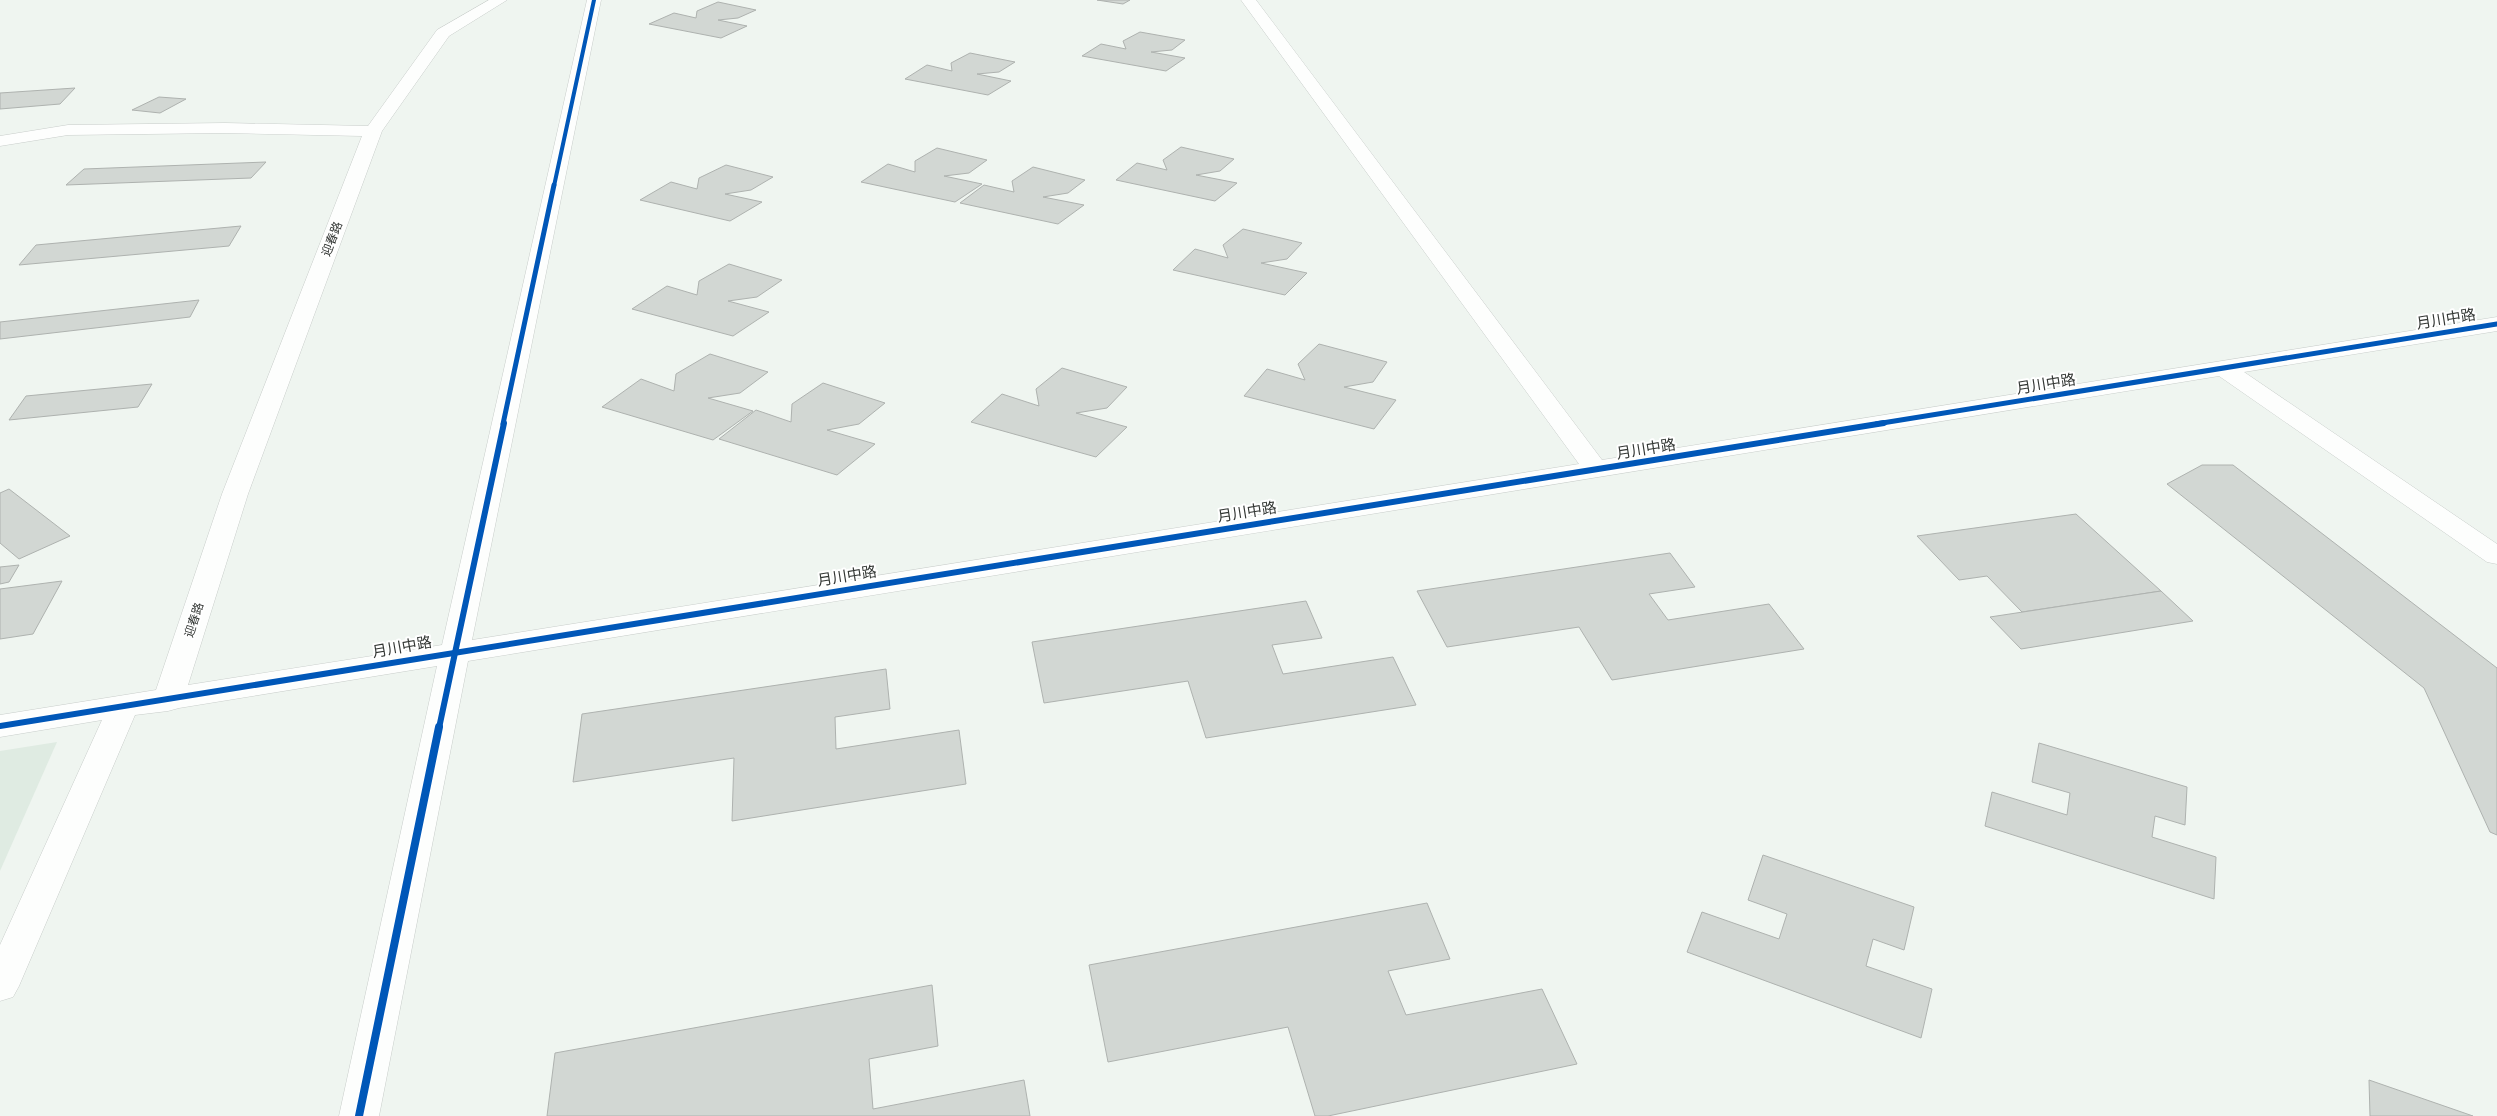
<svg xmlns="http://www.w3.org/2000/svg" width="2497" height="1116" font-family="Ubuntu,'Noto Sans SC',sans-serif">
	<style>
		.built { fill: #dfebe2 }
		.building { fill: #d2d7d3; stroke: #aeb2af }
		.lines { fill: none; stroke-linecap: round; stroke-linejoin: round }
		.minor-casing { stroke: #c8cdca; stroke-width: 1 }
		.minor { fill: #fdfefd; fill-rule: evenodd }
		.cycleway-far3-casing { stroke: #fff; stroke-width: 5.5 }
		.cycleway-far2-casing { stroke: #fff; stroke-width: 8 }
		.cycleway-far1-casing { stroke: #fff; stroke-width: 9 }
		.cycleway-casing { stroke: #fff; stroke-width: 11 }
		.cycleway-far3 { stroke: #0057b8; stroke-width: 4 }
		.cycleway-far2 { stroke: #0057b8; stroke-width: 5 }
		.cycleway-far1 { stroke: #0057b8; stroke-width: 6 }
		.cycleway { stroke: #0057b8; stroke-width: 8 }
		.labels { text-anchor: middle; stroke-width: 4; stroke-linejoin: round; paint-order: stroke }
		.far-street-label { font-size: 12px; fill: #323633; stroke: #fff }
		.street-label { font-size: 15px; fill: #323633; stroke: #fff }
	</style>
	<rect width="100%" height="100%" fill="#eff5f0"/>
	<polygon class="built" points="57,742 0,871 0,751"/>
	<g class="building">
		<polygon points="1097,0 1130,0 1123,4"/>
		<polygon points="718,2 756,10 738,18 718,20 747,26 721,38 649,24 674,13 696,18 697,11"/>
		<polygon points="1140,32 1185,40 1172,50 1151,52 1185,58 1166,71 1082,56 1101,44 1126,49 1123,41"/>
		<polygon points="970,53 1015,62 999,72 977,74 1011,81 988,95 905,79 927,65 952,71 951,63"/>
		<polygon points="75,88 60,104 0,109 0,93"/>
		<polygon points="159,97 186,99 160,113 132,110"/>
		<polygon points="1181,147 1234,159 1220,171 1196,175 1237,183 1215,201 1116,180 1137,163 1167,170 1163,160"/>
		<polygon points="937,148 987,160 969,173 944,176 982,184 955,202 861,182 888,164 915,172 915,161"/>
		<polygon points="266,162 251,178 66,185 84,169"/>
		<polygon points="726,165 773,177 751,190 725,194 762,202 730,221 640,200 671,182 697,189 699,178"/>
		<polygon points="1033,167 1085,180 1068,193 1043,197 1084,205 1058,224 960,203 984,185 1014,192 1012,181"/>
		<polygon points="241,226 229,246 19,265 36,245"/>
		<polygon points="1243,229 1302,243 1287,259 1261,263 1307,273 1285,295 1173,270 1195,249 1228,258 1223,245"/>
		<polygon points="729,264 782,280 757,297 728,301 769,312 733,336 632,309 667,286 697,295 699,281"/>
		<polygon points="199,300 190,317 0,339 0,322"/>
		<polygon points="1319,344 1387,362 1373,382 1344,387 1396,400 1374,429 1244,396 1267,369 1305,380 1298,364"/>
		<polygon points="710,354 768,372 740,393 708,398 753,411 713,440 602,407 641,379 674,391 676,374"/>
		<polygon points="1062,368 1127,387 1107,408 1076,413 1127,427 1096,457 971,422 1002,394 1039,406 1036,389"/>
		<polygon points="823,383 885,403 859,424 827,430 875,444 837,475 719,439 756,410 791,422 792,404"/>
		<polygon points="152,384 138,407 9,420 26,396"/>
		<polygon points="2202,465 2233,465 2497,668 2497,835 2490,832 2424,688 2167,484"/>
		<polygon points="9,489 70,536 19,559 0,543 0,493"/>
		<polygon points="2076,514 2161,591 2022,612 1987,576 1959,580 1917,536"/>
		<polygon points="1670,553 1695,587 1649,594 1668,620 1769,604 1804,649 1612,680 1579,627 1447,647 1417,591"/>
		<polygon points="19,565 9,582 0,584 0,567"/>
		<polygon points="62,581 33,634 0,639 0,589"/>
		<polygon points="2161,591 2193,621 2021,649 1990,617"/>
		<polygon points="1306,601 1322,638 1272,645 1283,674 1393,657 1416,705 1206,738 1188,681 1044,703 1032,642"/>
		<polygon points="886,669 890,709 835,717 836,749 959,730 966,784 732,821 734,758 573,782 582,714"/>
		<polygon points="2039,743 2187,787 2185,825 2155,816 2152,837 2216,857 2214,899 1985,826 1992,792 2067,815 2070,793 2032,782"/>
		<polygon points="1763,855 1914,907 1904,950 1873,939 1866,966 1932,989 1921,1038 1687,952 1702,912 1779,939 1787,914 1748,900"/>
		<polygon points="1427,903 1450,959 1388,971 1406,1015 1542,989 1577,1064 1328,1116 1315,1116 1288,1027 1108,1062 1089,965"/>
		<polygon points="932,985 938,1046 869,1059 873,1109 1024,1080 1030,1116 547,1116 555,1053"/>
		<polygon points="2369,1080 2473,1116 2370,1116"/>
	</g>
	<g class="lines">
		<defs>
			<polygon id="minor" points="489,0 507,0 449,36 382,131 248,494 188,685 442,645 587,0 601,0 472,640 1579,464 1241,0 1256,0 1602,460 2497,317 2497,331 2244,372 2497,544 2497,564 2487,562 2219,376 468,661 379,1116 339,1116 437,666 179,708 168,711 135,715 19,986 13,997 0,1001 0,945 102,720 0,737 0,715 156,690 222,494 362,136 225,133 68,135 0,146 0,136 68,125 225,123 368,126 437,30"/>
		</defs>
		<use href="#minor" class="minor-casing"/>
		<use href="#minor" class="minor"/>
		<defs>
			<polyline id="cycleway-far3" points="554,186 594,0"/>
			<g id="cycleway-far2">
				<polyline points="503,424 554,185"/>
				<polyline points="1876,424 2497,324"/>
			</g>
			<g id="cycleway-far1">
				<polyline points="0,726 1884,423"/>
				<polyline points="439,728 504,423"/>
			</g>
			<polyline id="cycleway" points="359,1116 439,727"/>
		</defs>
		<use href="#cycleway-far3" class="cycleway-far3-casing"/>
		<use href="#cycleway-far2" class="cycleway-far2-casing"/>
		<use href="#cycleway-far1" class="cycleway-far1-casing"/>
		<use href="#cycleway" class="cycleway-casing"/>
		<use href="#cycleway-far3" class="cycleway-far3"/>
		<use href="#cycleway-far2" class="cycleway-far2"/>
		<use href="#cycleway-far1" class="cycleway-far1"/>
		<use href="#cycleway" class="cycleway"/>
	</g>
	<g class="labels">
		<g class="far-street-label">
			<text transform="translate(332 239) rotate(-69)" y="4">迎春路</text>
			<text transform="translate(194 620) rotate(-72)" y="4">迎春路</text>
		</g>
		<g class="street-label">
			<text transform="translate(2446 319) rotate(-9)" y="5">月川中路</text>
			<text transform="translate(2046 384) rotate(-9)" y="5">月川中路</text>
			<text transform="translate(1646 449) rotate(-9)" y="5">月川中路</text>
			<text transform="translate(1247 512) rotate(-9)" y="5">月川中路</text>
			<text transform="translate(847 576) rotate(-9)" y="5">月川中路</text>
			<text transform="translate(402 647) rotate(-10)" y="5">月川中路</text>
		</g>
	</g>
</svg>
